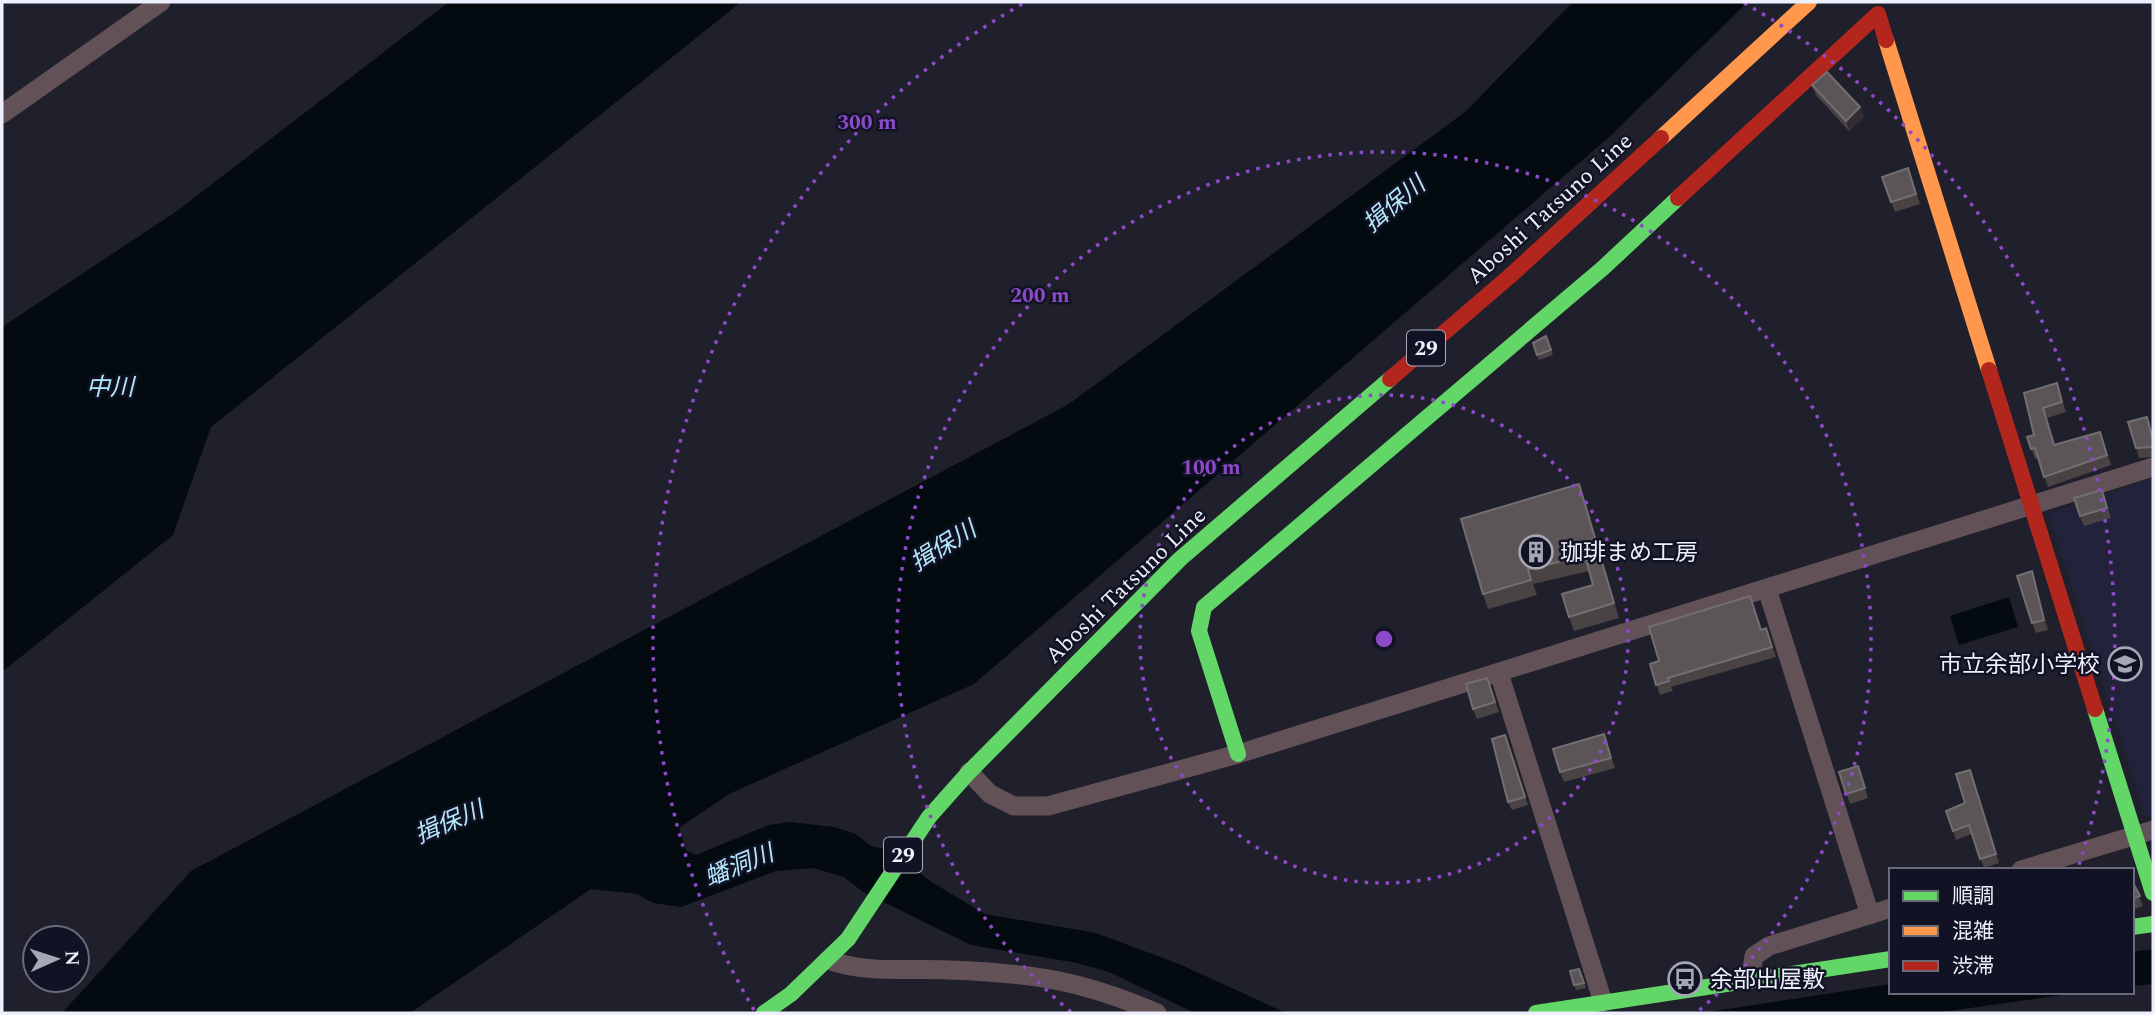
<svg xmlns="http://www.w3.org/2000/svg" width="2155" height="1015" font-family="Spectral,'Noto Sans JP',serif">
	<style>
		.built { fill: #22233b }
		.water { fill: #030a10 }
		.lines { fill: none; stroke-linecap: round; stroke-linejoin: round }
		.street { stroke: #625157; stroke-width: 19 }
		.fast { stroke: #63d668; stroke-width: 16 }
		.slow { stroke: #ff974d; stroke-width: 16 }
		.jam { stroke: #b3261e; stroke-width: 16 }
		.wall { fill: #494344 }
		.shaded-wall { fill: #312d32 }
		.building { fill: #5b5558; stroke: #726e72; stroke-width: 2 }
		.ring { fill: none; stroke: #8c49c8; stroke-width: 3.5; stroke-dasharray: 3.5 7 }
		.labels { text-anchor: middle; stroke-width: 5; stroke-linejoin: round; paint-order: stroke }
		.shield { fill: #111325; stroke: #abadbc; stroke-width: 2 }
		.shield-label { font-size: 21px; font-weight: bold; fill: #edeffd }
		.street-label { font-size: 23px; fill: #edeffd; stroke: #111325 }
		.poi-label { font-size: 23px; fill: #edeffd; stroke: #111325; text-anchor: start }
		.water-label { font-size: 24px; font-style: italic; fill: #b3e8fc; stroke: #111325 }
		.centre { fill: #8c49c8; stroke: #111325; stroke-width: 3.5 }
		.ring-label { font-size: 21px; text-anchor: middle; font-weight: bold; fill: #8c49c8; stroke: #111325; stroke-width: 5; stroke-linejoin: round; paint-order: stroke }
	</style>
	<rect width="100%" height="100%" fill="#1f202b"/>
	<polygon class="built" points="2153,478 2153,815 2146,817 2048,513"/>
	<g class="water">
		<polygon points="449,2 741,2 211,427 173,535 2,672 2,327 177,211"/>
		<polygon points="1573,2 1748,2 1607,139 974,684 729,794 679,828 686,850 696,855 769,825 790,822 834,827 856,834 871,846 893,851 930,881 985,914 1096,933 1179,964 1286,1013 1195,1013 1109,972 1077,963 971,945 863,892 844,877 813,868 776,871 681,907 653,903 637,894 591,889 410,1013 62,1013 191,871 1069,404 1465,112"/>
		<polygon points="2009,597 2018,627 1959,645 1950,616"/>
		<polygon points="2153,949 2153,984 2132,986 2132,952"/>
		<polygon points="1891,984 1891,992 2084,992 1935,1013 1701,1013"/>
	</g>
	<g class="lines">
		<g class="street">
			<polyline points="2,114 161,2"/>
			<polyline points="1767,589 1870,915"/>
			<polyline points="1499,673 1603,1002"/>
			<polyline points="969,772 990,794 1014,806 1048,806 1238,754 2153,467"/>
			<polyline points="2021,870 2153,830"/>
			<path d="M828,960c40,14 80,8 121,10 83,3 132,10 208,43"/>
			<polyline points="1750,980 1754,956 1769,946 1891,908"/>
		</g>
		<g class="fast">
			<polyline points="2095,709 2153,893"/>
			<polyline points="1238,754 1199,631 1204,607 1603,268 1678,198"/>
			<polyline points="2132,927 2153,924"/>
			<polyline points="764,1013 791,994 848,939 929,817 969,772 1180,559 1390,379"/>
			<polyline points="1536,1013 1891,959"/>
		</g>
		<g class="slow">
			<polyline points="1886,40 1989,370"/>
			<polyline points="1661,138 1809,2"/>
		</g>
		<g class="jam">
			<polyline points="1678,198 1878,14 1886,40"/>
			<polyline points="1989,370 2095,709"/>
			<polyline points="1390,379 1510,276 1661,138"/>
		</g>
	</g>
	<g class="wall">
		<polygon points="1812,85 1860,107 1864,117 1849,131 1816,95"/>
		<polygon points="1908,168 1920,204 1895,212 1882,177"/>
		<polygon points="1546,336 1553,355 1539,360 1533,343"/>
		<polygon points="2057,383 2066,412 2047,418 2055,445 2100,432 2111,465 2048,487 2038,458 2035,459 2027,437 2034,435 2024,393"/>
		<polygon points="2150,427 2153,437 2153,457 2139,458 2136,448"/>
		<polygon points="2102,490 2111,518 2084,526 2080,516"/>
		<polygon points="1585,499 1619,618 1574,631 1569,617 1593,585 1589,571 1533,584 1537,595 1488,609 1483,594"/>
		<polygon points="2035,581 2048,630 2036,633 2032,623"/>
		<polygon points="1766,628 1776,657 1671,687 1673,691 1660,695 1650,664"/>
		<polygon points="1487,678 1499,712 1477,719 1473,709"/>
		<polygon points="1505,735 1528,805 1512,810 1508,802"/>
		<polygon points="1607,744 1615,768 1564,782 1560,772"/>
		<polygon points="1858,766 1868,798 1850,804 1839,772"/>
		<polygon points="1973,779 1999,863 1984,868 1972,834 1956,840 1946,811 1965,803"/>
		<polygon points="2132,881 2143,906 2132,910"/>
		<polygon points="1579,969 1586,988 1576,990 1570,971"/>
	</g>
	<g class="shaded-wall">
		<polygon points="1860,107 1864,117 1849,131 1846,121"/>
		<polygon points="1579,484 1585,499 1619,618 1614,603"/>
		<polygon points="2032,571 2035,581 2048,630 2044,620"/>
	</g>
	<g class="building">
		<polygon points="1827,72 1860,107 1846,121 1812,85"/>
		<polygon points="1908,168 1916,194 1891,202 1882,177"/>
		<polygon points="1546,336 1551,350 1537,355 1533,343"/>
		<polygon points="2057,383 2062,402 2043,408 2054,445 2100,432 2107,455 2044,477 2035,448 2031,449 2027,437 2034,435 2024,393"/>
		<polygon points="2147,417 2153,440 2153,447 2136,448 2128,422"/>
		<polygon points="1579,484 1614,603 1569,617 1562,594 1593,585 1585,556 1528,569 1531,580 1483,594 1461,519"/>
		<polygon points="2102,490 2107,508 2080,516 2074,498"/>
		<polygon points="2032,571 2044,620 2032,623 2017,576"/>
		<polygon points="1750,596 1761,630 1766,628 1772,647 1668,678 1669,681 1656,685 1650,664 1659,661 1649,627"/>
		<polygon points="1487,678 1495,702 1473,709 1466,684"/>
		<polygon points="1604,734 1611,758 1560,772 1553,749"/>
		<polygon points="1505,735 1525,797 1508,802 1492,739"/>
		<polygon points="1858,766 1865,788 1846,794 1839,772"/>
		<polygon points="1970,770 1996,854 1980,859 1969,825 1953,831 1946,811 1965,803 1956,774"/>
		<polygon points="2132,881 2140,896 2132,899"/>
		<polygon points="1579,969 1584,983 1574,985 1570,971"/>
	</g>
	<g class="ring">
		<circle cx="1384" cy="639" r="244"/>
		<path d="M1071 1012A487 487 0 1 1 1697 1012"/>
		<path d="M754 1010A731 731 0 0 1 1024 3M1744 3A731 731 0 0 1 2079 865"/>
	</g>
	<defs>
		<symbol id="building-ring" viewBox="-11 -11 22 22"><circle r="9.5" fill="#111325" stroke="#a5a7b4" stroke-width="1.5"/><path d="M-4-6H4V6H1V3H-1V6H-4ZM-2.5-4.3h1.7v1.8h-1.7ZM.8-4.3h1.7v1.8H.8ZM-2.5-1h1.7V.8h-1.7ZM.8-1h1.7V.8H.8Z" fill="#a5a7b4"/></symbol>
		<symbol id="school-ring" viewBox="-11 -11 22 22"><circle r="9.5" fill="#111325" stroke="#a5a7b4" stroke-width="1.5"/><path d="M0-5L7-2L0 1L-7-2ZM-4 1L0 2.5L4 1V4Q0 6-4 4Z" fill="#a5a7b4"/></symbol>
		<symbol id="bus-ring" viewBox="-11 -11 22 22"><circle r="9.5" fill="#111325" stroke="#a5a7b4" stroke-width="1.5"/><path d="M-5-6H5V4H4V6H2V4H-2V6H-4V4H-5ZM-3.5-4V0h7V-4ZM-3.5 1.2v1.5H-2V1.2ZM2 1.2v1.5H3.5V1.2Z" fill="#a5a7b4"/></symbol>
	</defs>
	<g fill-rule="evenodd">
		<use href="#building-ring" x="1517" y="533" width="38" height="38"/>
		<use href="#school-ring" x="2106" y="645" width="38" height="38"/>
		<use href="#bus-ring" x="1666" y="960" width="38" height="38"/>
	</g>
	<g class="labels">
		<g class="shield">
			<rect x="1407" y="330.5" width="38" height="35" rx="5"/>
			<rect x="884" y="837.5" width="38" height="35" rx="5"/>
		</g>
		<g class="shield-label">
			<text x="1426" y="355">29</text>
			<text x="903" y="862">29</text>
		</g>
		<g class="street-label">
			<text transform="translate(1549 208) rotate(-42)" y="8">Aboshi Tatsuno Line</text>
			<text transform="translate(1125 585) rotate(-44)" y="8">Aboshi Tatsuno Line</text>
		</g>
		<g class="poi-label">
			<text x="1560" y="560">珈琲まめ工房</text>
			<text x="2100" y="672" text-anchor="end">市立余部小学校</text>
			<text x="1710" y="987">余部出屋敷</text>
		</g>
		<g class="water-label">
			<text transform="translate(1394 204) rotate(-40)" y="8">揖保川</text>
			<text x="110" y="395">中川</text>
			<text transform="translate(943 546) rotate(-32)" y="8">揖保川</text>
			<text transform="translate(449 822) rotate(-23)" y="8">揖保川</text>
			<text transform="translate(739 865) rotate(-22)" y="8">蟠洞川</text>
		</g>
	</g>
	<circle cx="1384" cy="639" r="10" class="centre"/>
	<g class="ring-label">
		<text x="867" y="129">300 m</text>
		<text x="1040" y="302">200 m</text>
		<text x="1211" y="474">100 m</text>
	</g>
	<rect width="2155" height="1015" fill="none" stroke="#edeffd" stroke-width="7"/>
	<rect x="1889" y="868" width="245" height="126" fill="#111325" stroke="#696b7b" stroke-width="2"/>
	<rect x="1903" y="891" width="35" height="10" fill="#63d668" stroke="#696b7b" stroke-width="2"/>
	<text x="1952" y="903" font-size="21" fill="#edeffd">順調</text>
	<rect x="1903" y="926" width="35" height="10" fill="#ff974d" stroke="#696b7b" stroke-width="2"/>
	<text x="1952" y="938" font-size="21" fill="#edeffd">混雑</text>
	<rect x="1903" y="961" width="35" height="10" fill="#b3261e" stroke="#696b7b" stroke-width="2"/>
	<text x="1952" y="973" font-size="21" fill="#edeffd">渋滞</text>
	<g transform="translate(56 959) rotate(87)"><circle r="33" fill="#111325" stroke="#696b7b" stroke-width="2"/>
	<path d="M0-5L12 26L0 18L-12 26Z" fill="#a5a7b4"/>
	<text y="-10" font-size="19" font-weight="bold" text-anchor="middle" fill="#edeffd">N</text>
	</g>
</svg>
